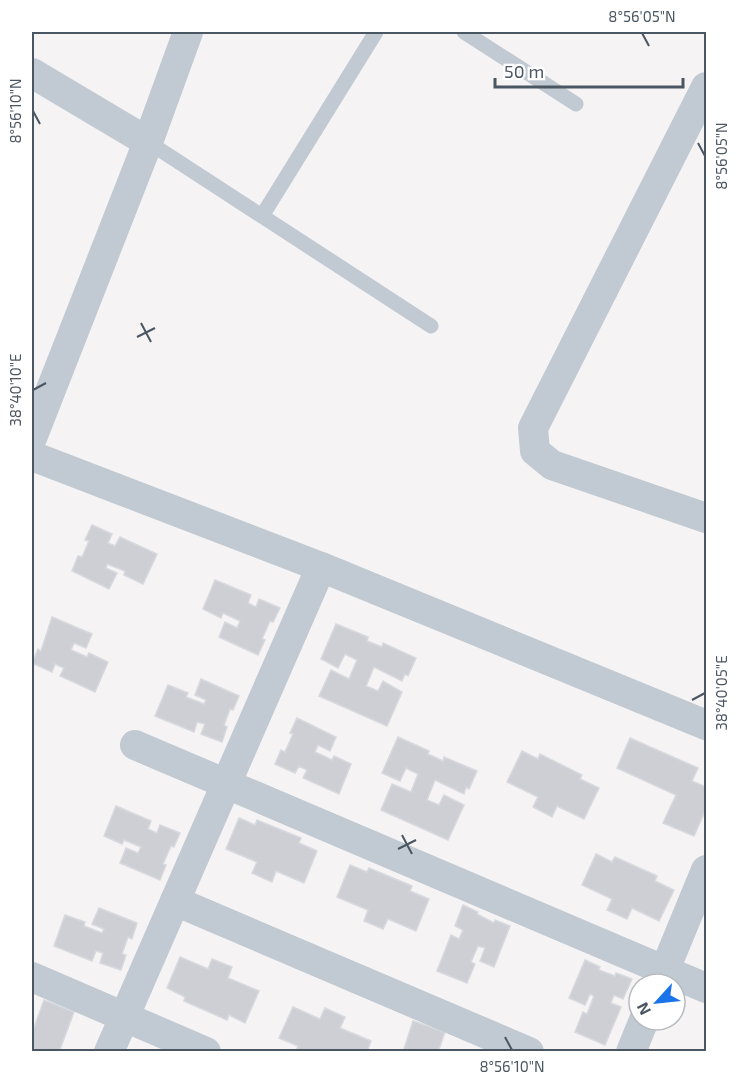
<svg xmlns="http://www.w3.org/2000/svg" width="738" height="1083" font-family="'Exo 2',sans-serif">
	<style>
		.building { fill: #cdcfd5; stroke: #d7d9de; stroke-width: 1.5 }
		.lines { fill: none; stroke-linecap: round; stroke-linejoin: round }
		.lane { stroke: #c1cad2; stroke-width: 15 }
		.street { stroke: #c1cad2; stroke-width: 30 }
		.ticks { fill: none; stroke: #4a5661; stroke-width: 2 }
		.neatline { fill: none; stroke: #4a5661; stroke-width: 2 }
		.ticks-label { font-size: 15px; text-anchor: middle; fill: #4a5661 }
	</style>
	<rect width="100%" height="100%" fill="#f5f3f3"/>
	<g class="building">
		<polygon points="92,525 112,534 108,543 115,546 120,537 157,554 143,584 124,575 125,571 107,564 106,568 117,573 109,589 72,571 78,556 82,557 89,541 85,540"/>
		<polygon points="215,580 251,595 248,603 256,607 259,599 280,608 273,622 270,621 262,639 265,640 258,655 219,637 225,622 237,628 240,621 223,613 221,618 203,609"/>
		<polygon points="52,617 92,634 86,648 74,643 71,650 87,657 89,653 108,662 95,692 60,676 64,668 55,664 52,672 32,663 38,649 41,651"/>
		<polygon points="336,624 368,637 367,641 382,647 383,643 416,658 408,676 405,674 402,681 374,667 366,686 378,691 383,681 402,692 387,726 319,696 331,670 349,679 357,660 345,654 338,668 321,659"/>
		<polygon points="201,679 239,696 233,710 230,709 224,725 227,727 222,742 201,734 205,724 197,722 194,732 155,716 168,685 188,693 186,697 204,704 206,700 195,695"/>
		<polygon points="297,718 336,737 330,751 318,745 315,752 332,760 334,756 351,764 339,794 303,778 307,770 299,766 295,773 275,764 281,750 285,752 293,734 290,733"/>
		<polygon points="398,737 429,751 428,754 443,761 444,757 477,771 469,789 466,787 464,794 435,780 427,800 439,805 444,795 464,805 448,840 381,810 392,784 411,792 418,774 406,768 400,781 382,773"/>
		<polygon points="630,738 698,768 692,781 706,787 706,809 694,836 663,823 676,795 617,768"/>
		<polygon points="522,751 538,759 540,754 582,775 580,779 599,788 584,819 557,806 552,817 533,807 538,797 507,782"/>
		<polygon points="116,806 151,821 148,829 157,833 160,825 180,833 174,847 171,846 163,864 166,865 160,880 120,863 126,848 138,853 141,847 124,840 122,844 104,836"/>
		<polygon points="239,818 255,825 257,820 301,838 299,843 317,851 304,883 276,871 272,882 252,873 257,862 226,849"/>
		<polygon points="596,854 612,862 615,857 657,876 655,881 674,890 659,921 632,908 627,919 607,910 612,899 582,885"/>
		<polygon points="350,865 367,872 369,868 412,886 410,891 429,899 416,931 388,919 383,929 364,921 368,910 337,897"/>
		<polygon points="463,905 478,912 477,914 494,923 495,920 510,926 494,967 480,961 485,948 478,946 471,962 475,964 467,983 437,971 451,935 459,939 463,930 455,926"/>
		<polygon points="99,908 137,923 132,939 128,937 122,954 126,955 121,970 100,963 103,953 96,951 92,961 54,946 65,915 85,922 84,926 102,933 104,929 92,924"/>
		<polygon points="180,957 208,969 212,959 232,967 228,978 259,991 245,1023 229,1015 227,1020 184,1001 185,997 167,988"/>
		<polygon points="585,960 600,967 599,970 615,976 616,973 632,979 623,999 614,995 611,1003 621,1007 605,1045 575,1032 583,1012 587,1014 594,996 590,994 585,1005 569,998"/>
		<polygon points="44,1000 74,1012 59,1052 32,1052 32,1033"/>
		<polygon points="293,1007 320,1019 325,1008 345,1017 340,1028 371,1041 367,1052 296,1051 298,1046 279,1038"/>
		<polygon points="413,1021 445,1032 438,1052 403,1052"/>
	</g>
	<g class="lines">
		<g class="lane">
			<polyline points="464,32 576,104"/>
			<polyline points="148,142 431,326"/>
			<polyline points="262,216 376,32"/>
		</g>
		<g class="street">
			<polyline points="32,73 148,142"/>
			<polyline points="706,87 533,428 535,451 552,465 706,518"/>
			<polyline points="32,438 148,142 188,32"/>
			<polyline points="32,456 321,567 706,725"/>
			<polyline points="135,745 706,988"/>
			<polyline points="175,901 529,1052"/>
			<polyline points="32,977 206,1052"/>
			<polyline points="659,984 706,870"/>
			<polyline points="109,1052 321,567"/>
			<polyline points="631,1052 644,1020"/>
		</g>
	</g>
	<path class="ticks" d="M642,33l7,13M33,111l7,13M698,143l7,13M141,323l10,19M137,337l18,-9M33,390l13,-7M692,700l13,-7M402,835l10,19M398,849l18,-9M505,1037l7,13"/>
	<rect width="738" height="1083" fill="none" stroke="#ffffff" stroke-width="66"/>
	<g transform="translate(657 1002) rotate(243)"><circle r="28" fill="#ffffff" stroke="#b7bbc0" stroke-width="1.5"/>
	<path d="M0-4.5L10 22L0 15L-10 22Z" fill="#1a73e8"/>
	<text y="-9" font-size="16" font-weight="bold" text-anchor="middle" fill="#4a5661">N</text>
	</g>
	<path d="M495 78v9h188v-9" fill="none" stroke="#4a5661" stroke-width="3"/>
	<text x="504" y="78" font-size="18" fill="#4a5661" stroke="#ffffff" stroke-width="4.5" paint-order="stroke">50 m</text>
	<rect x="33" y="33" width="672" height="1017" class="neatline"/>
	<g class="ticks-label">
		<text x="642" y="22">8°56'05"N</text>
		<text transform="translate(16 111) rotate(-90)" y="5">8°56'10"N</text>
		<text transform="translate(722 156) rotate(-90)" y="5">8°56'05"N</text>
		<text transform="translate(16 390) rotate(-90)" y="5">38°40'10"E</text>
		<text transform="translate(722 693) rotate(-90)" y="5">38°40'05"E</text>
		<text x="512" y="1072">8°56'10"N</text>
	</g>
</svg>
